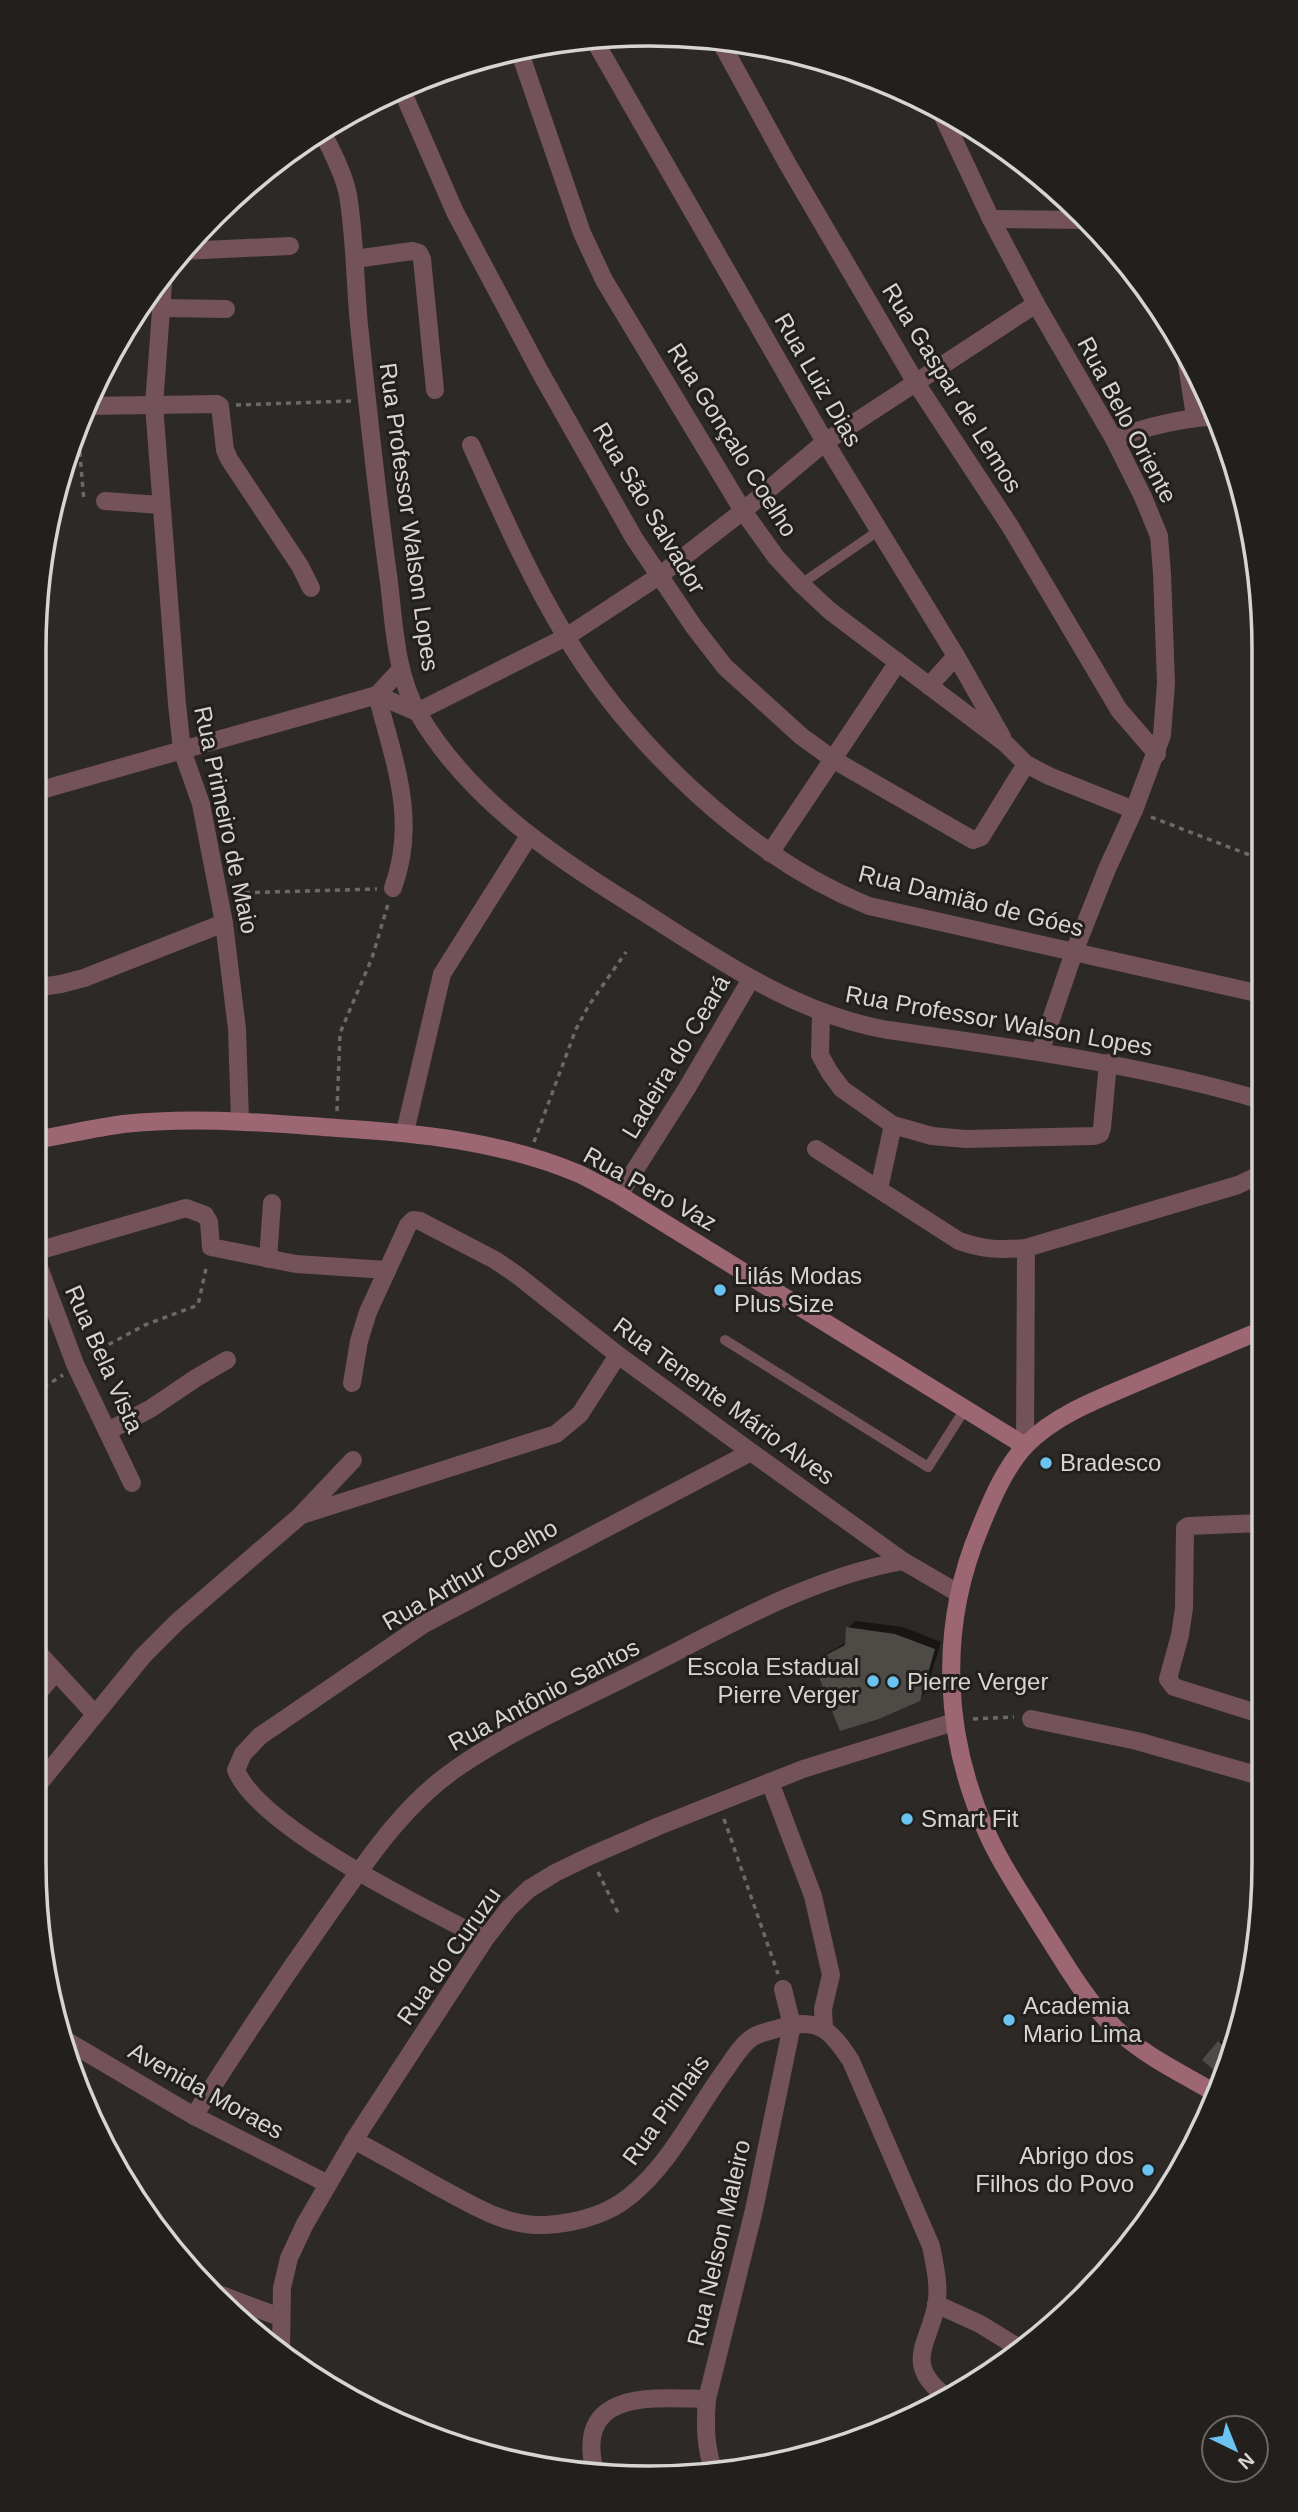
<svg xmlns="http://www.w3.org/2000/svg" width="1298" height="2512" font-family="Arial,sans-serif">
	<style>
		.shadow { fill: #0007 }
		.building { fill: #4d4b46 }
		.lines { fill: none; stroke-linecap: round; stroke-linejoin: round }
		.path { stroke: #6c6966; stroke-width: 3.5; stroke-dasharray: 5 5; stroke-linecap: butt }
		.service { stroke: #735259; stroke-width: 10 }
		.minor { stroke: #735259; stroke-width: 18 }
		.tertiary { stroke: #735259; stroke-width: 18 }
		.secondary { stroke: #9c6772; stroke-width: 18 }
		.poi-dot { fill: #6ac3f1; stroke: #231f1d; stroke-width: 2.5 }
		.labels { text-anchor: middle; stroke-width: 6; stroke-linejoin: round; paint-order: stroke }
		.street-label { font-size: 24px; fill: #d7d5d3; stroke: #231f1d }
		.poi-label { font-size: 24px; fill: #d7d5d3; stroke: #231f1d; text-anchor: start }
		.rim { fill: none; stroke: #d7d5d3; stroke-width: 3.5 }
	</style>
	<rect width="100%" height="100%" fill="#2d2926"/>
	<g class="shadow">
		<polygon points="855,1621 903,1627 941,1642 926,1692 919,1699 815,1663 822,1656 847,1642 848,1628"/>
		<polygon points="1221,2041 1233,2051 1223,2077 1204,2060"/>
	</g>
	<g class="building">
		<polygon points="846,1627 895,1634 935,1649 920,1701 879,1719 840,1731 813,1662 845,1645"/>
		<polygon points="1218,2041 1232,2053 1223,2078 1202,2060"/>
	</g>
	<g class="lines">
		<g class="path">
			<polyline points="236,405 351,401"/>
			<polyline points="82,422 80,455 84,501"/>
			<polyline points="1151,817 1260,859"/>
			<polyline points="235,893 377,889"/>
			<polyline points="337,1111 340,1033 372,958 388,904"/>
			<polyline points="534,1142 576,1029 589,1005 626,952"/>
			<polyline points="91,1354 145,1325 198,1305 207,1264"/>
			<polyline points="34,1390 44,1387 63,1375"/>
			<polyline points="973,1719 1014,1717"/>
			<polyline points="724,1819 778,1974"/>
			<polyline points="598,1872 620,1917"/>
		</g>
		<g class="service">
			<polyline points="801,584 878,531"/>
			<polyline points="725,1340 928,1467 965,1409"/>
		</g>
		<g class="minor">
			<polyline points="593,38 825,442 956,656 1002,737"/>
			<polyline points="719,39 787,163 916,383 1010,526 1119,710 1157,754"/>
			<polyline points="519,50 582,233 604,280 743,511 776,557 801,584 830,611 1005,743 1026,764 1049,776 1134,810"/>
			<polyline points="401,88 455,212 539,370 634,538 694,627 725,667 801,736 834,760 973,840 981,837 1026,764"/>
			<polyline points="939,108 991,219 1036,304 1114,439 1143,497 1159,536 1162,573 1166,683 1162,735 1134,810 1107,869 1074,952 1040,1052"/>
			<path d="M321,130c10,19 23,44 27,65 7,43 7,87 11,130 9,86 18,171 30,257 5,43 7,93 29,131 50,85 132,141 213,191 81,51 162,110 257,126 126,18 251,34 373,70"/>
			<polyline points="991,219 1087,220"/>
			<polyline points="182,251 290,246"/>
			<polyline points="355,259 412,251 419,253 422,259 435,390"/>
			<polyline points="164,270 154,405 177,704 182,750 201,804 224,923 237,1029 240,1120"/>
			<polyline points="162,308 226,309"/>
			<polyline points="1186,358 1195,417"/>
			<polyline points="86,406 217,404 220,406 225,450 229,459 300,566 311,588"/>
			<path d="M1114,439c34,-13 68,-21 105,-23"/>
			<path d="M471,445c29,64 57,129 94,190 66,110 184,223 304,271l392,88"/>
			<polyline points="105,501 161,505"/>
			<polyline points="929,686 956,656"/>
			<polyline points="377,695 417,712 566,637 659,576 743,511 825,442 1036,304"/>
			<path d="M377,695c17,67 41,124 16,193"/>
			<polyline points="34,792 377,695 401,669"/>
			<polyline points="770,853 898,662"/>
			<polyline points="34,988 61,984 84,978 224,923"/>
			<polyline points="821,1013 820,1055 830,1073 842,1089 893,1125 932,1136 966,1139 1094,1136 1100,1134 1102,1128 1108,1063"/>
			<polyline points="405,1132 442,974 529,836"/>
			<path d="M816,1149l143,92c26,9 41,9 67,7l212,-63 23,-11"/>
			<polyline points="879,1189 893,1125"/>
			<polyline points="619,1195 687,1088 751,979"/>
			<polyline points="34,1252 186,1208 205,1215 209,1222 211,1247 296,1264 387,1270"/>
			<polyline points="34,1254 75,1364 132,1483"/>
			<polyline points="268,1259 272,1203"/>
			<polyline points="352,1383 359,1341 368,1312 408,1225 413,1220 420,1221 495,1260 517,1275 618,1355 751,1452 903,1561 958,1593"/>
			<polyline points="108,1431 150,1409 196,1378 227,1360"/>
			<polyline points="1025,1446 1026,1248"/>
			<polyline points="302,1515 556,1434 580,1414 618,1355"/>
			<polyline points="1262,1523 1188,1526 1185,1528 1184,1608 1180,1635 1168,1679 1174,1687 1263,1715"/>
			<polyline points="33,1647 94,1713"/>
			<polyline points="33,1699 56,1672"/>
			<polyline points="1031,1719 1137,1741 1263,1777"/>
			<polyline points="770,1782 813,1896 831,1975 823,2009 824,2028"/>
			<polyline points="33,1791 143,1656 177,1622 300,1516 353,1460"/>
			<path d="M485,1939c-57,-29 -226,-111 -249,-169l7,-16 17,-18 164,-112 327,-172"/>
			<polyline points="62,2038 194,2116 328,2184"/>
			<path d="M194,2116c42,-67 86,-133 132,-198 38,-53 74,-110 128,-148 64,-45 140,-75 210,-112 76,-39 154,-82 239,-97"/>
			<path d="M354,2140c26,14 53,29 79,44 36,19 71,43 113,41 29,-2 61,-10 84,-29 41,-33 65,-85 96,-127 7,-10 16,-25 27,-32 9,-5 21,-7 30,-10 37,-10 49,5 68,34l80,185c4,20 9,41 5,61 -9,39 -31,57 8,88"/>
			<polyline points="221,2295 280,2317"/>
			<polyline points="936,2304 980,2324 1019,2348"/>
			<path d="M594,2468c-18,-80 62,-70 113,-69"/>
			<path d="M714,2472c-9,-25 -9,-48 -7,-73l47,-189 38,-185 -9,-36"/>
		</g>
		<polyline class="tertiary" points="281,2350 282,2288 289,2258 305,2224 354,2140 485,1939 509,1908 529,1889 555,1873 590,1856 659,1826 803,1769 954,1722"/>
		<g class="secondary">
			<path d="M34,1140c30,-5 60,-12 89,-16 72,-8 142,-1 214,4 81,5 163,13 240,45 14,6 28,15 42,22l406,251"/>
			<path d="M1217,2094c-34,-20 -73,-38 -102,-66 -31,-29 -51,-67 -74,-102 -18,-30 -39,-59 -53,-91 -45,-98 -50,-207 -8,-307 11,-27 25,-61 46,-83 31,-32 78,-48 119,-66 39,-16 78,-33 117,-49"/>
		</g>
	</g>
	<g class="poi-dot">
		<circle cx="720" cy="1290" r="7"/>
		<circle cx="1046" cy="1463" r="7"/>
		<circle cx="873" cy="1681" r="7"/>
		<circle cx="893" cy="1682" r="7"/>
		<circle cx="907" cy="1819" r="7"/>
		<circle cx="1009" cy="2020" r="7"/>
		<circle cx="1148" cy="2170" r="7"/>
	</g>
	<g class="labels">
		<g class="street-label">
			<text transform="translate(818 380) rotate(60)" y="8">Rua Luiz Dias</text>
			<text transform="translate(952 388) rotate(58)" y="8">Rua Gaspar de Lemos</text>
			<text transform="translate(1127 420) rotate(62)" y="8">Rua Belo Oriente</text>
			<text transform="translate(732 440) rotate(58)" y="8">Rua Gonçalo Coelho</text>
			<text transform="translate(649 508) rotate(59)" y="8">Rua São Salvador</text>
			<text transform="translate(409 517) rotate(82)" y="8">Rua Professor Walson Lopes</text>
			<text transform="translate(226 820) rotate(78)" y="8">Rua Primeiro de Maio</text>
			<text transform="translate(971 901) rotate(14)" y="8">Rua Damião de Góes</text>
			<text transform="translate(999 1021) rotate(10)" y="8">Rua Professor Walson Lopes</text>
			<text transform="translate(676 1057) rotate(-59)" y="8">Ladeira do Ceará</text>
			<text transform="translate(650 1189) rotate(29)" y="8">Rua Pero Vaz</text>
			<text transform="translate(104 1359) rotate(66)" y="8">Rua Bela Vista</text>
			<text transform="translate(724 1401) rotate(36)" y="8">Rua Tenente Mário Alves</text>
			<text transform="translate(470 1575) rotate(-30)" y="8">Rua Arthur Coelho</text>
			<text transform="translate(544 1695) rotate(-28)" y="8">Rua Antônio Santos</text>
			<text transform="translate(449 1956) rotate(-55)" y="8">Rua do Curuzu</text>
			<text transform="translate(206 2091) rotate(29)" y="8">Avenida Moraes</text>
			<text transform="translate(666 2110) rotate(-54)" y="8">Rua Pinhais</text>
			<text transform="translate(719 2243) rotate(-77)" y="8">Rua Nelson Maleiro</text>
		</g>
		<g class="poi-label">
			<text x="734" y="1284">Lilás Modas<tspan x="734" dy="28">Plus Size</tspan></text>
			<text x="1060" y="1471">Bradesco</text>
			<text x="859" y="1675" text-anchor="end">Escola Estadual<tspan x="859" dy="28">Pierre Verger</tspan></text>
			<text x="907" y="1690">Pierre Verger</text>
			<text x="921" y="1827">Smart Fit</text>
			<text x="1023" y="2014">Academia<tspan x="1023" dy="28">Mario Lima</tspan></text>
			<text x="1134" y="2164" text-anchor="end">Abrigo dos<tspan x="1134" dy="28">Filhos do Povo</tspan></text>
		</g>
	</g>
	<path d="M0 0H1298V2512H0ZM649 46H649A603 603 0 0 1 1252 649V1863A603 603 0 0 1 649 2466H649A603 603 0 0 1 46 1863V649A603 603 0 0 1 649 46Z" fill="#231f1d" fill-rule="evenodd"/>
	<path class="rim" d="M649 46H649A603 603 0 0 1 1252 649V1863A603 603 0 0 1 649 2466H649A603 603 0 0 1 46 1863V649A603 603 0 0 1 649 46Z"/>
	<g transform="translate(1235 2449) rotate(137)"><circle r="33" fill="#231f1d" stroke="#6b6866" stroke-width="2"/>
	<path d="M0-5L12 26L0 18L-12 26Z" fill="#6ac3f1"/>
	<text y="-10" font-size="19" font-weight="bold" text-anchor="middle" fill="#d7d5d3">N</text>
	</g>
</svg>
